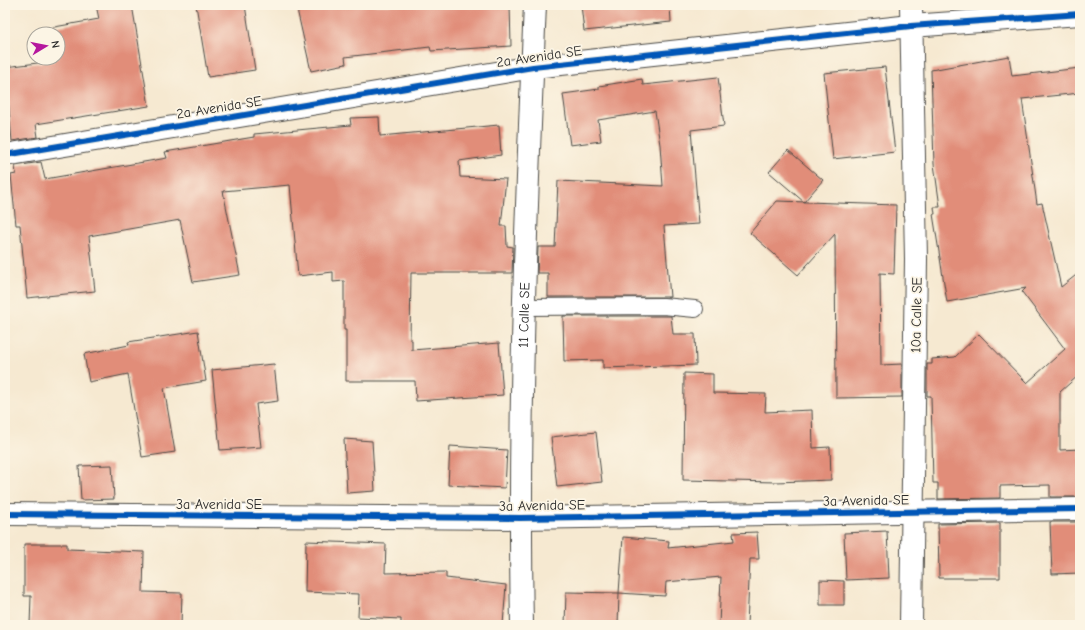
<svg xmlns="http://www.w3.org/2000/svg" width="1085" height="630" font-family="'Comic Neue',sans-serif">
	<style>
		.building { fill: #e18d79 }
		.lines { fill: none; stroke-linecap: round; stroke-linejoin: round }
		.service-casing { stroke: #494844; stroke-width: 18 }
		.minor-casing { stroke: #494844; stroke-width: 24 }
		.tertiary-casing { stroke: #494844; stroke-width: 24 }
		.service { stroke: #fff; stroke-width: 16 }
		.minor { stroke: #fff; stroke-width: 22 }
		.tertiary { stroke: #fff; stroke-width: 22 }
		.cycleway-casing { stroke: #fcf5e5; stroke-width: 8 }
		.cycleway { stroke: #0057b8; stroke-width: 6 }
		.labels { text-anchor: middle; stroke-width: 3.5; stroke-linejoin: round; paint-order: stroke }
		.street-label { font-size: 14px; fill: #2b2b2b; stroke: #fcf5e5 }
	</style>
	<rect width="100%" height="100%" fill="#fcf5e5"/>
	<filter id="ink" filterUnits="userSpaceOnUse"><feTurbulence type="fractalNoise" baseFrequency=".025" numOctaves="2"/><feDisplacementMap in="SourceGraphic" scale="8" xChannelSelector="R" yChannelSelector="G"/><feConvolveMatrix kernelMatrix="1 2 1 2 8 2 1 2 1" color-interpolation-filters="sRGB"/></filter>
	<filter id="wash" filterUnits="userSpaceOnUse"><feTurbulence type="fractalNoise" baseFrequency=".012" numOctaves="4" result="noise"/><feDisplacementMap in="SourceGraphic" scale="16" xChannelSelector="R" yChannelSelector="G"/><feGaussianBlur stdDeviation="0.9" result="paint"/><feColorMatrix in="noise" values="0 0 0 0 0 0 0 0 0 0 0 0 0 0 0 0 0 1.4 0 .05"/><feComposite in="paint" operator="in"/></filter>
	<g filter="url(#wash)">
		<rect width="100%" height="100%" fill="#f6e9d1"/>
		<g id="blocks">
			<g class="building">
				<polygon points="96,5 132,5 149,106 36,124 38,137 12,141 5,67 54,61 54,58 58,58 58,34 50,34 49,28 99,19"/>
				<polygon points="196,5 245,5 255,70 208,77"/>
				<polygon points="296,5 510,5 511,46 431,51 430,47 345,57 346,64 311,71"/>
				<polygon points="581,5 670,5 671,22 584,31"/>
				<polygon points="1009,56 1012,76 1080,68 1080,93 1022,99 1037,204 1042,203 1061,287 1080,272 1080,374 1060,392 1060,450 1080,449 1080,497 1050,497 1050,485 1000,486 1000,498 938,499 938,483 933,483 931,396 927,396 927,364 932,364 932,359 955,357 979,334 1027,383 1065,349 1022,292 1026,288 947,302 933,214 935,214 934,207 940,207 934,164 931,70"/>
				<polygon points="885,67 895,152 833,159 824,73"/>
				<polygon points="718,77 724,126 691,130 699,224 664,226 670,297 548,297 548,273 537,273 538,247 555,247 558,181 663,186 660,145 655,111 598,120 601,141 570,145 563,94 599,89 599,86 642,79 643,85"/>
				<polygon points="379,117 380,136 499,125 501,155 459,161 460,177 506,179 501,226 506,226 507,246 513,247 512,273 411,273 410,340 412,340 412,350 499,343 503,395 416,401 415,381 346,381 346,330 344,330 344,281 333,282 333,272 298,276 290,185 223,191 240,275 193,282 180,220 89,236 95,291 27,298 20,225 16,225 11,175 16,174 15,166 41,162 45,179 167,158 165,152 254,137 254,134 351,125 350,118"/>
				<polygon points="788,150 823,180 804,202 769,172"/>
				<polygon points="777,201 896,205 894,274 880,273 881,365 902,364 902,397 836,398 835,234 798,275 750,233"/>
				<polygon points="563,316 671,316 673,334 695,334 696,365 603,368 603,360 564,361"/>
				<polygon points="198,331 206,381 164,388 175,452 142,457 128,374 89,382 84,354 129,345 128,342"/>
				<polygon points="274,364 278,401 256,404 261,447 220,450 212,370"/>
				<polygon points="684,373 713,374 713,393 766,394 765,412 812,410 813,448 830,447 831,480 776,482 683,480"/>
				<polygon points="596,432 602,482 557,487 551,437"/>
				<polygon points="344,439 372,441 375,491 347,493"/>
				<polygon points="450,446 507,450 505,488 448,485"/>
				<polygon points="112,465 114,499 81,500 79,466"/>
				<polygon points="1050,522 1080,522 1080,573 1052,574"/>
				<polygon points="1000,523 1000,578 939,578 938,524"/>
				<polygon points="887,531 889,578 846,580 844,533"/>
				<polygon points="757,532 759,559 750,559 747,625 719,625 721,577 666,582 665,596 619,593 623,537 669,541 668,548 734,541 733,533"/>
				<polygon points="306,541 386,544 385,573 446,572 446,578 506,585 503,625 401,625 401,619 358,617 359,594 305,592"/>
				<polygon points="24,544 67,544 67,549 144,552 143,592 182,593 181,625 30,625 31,596 24,596"/>
				<polygon points="820,580 844,581 844,605 820,605"/>
				<polygon points="566,592 619,593 618,625 565,625"/>
			</g>
		</g>
	</g>
	<g filter="url(#ink)">
		<use href="#blocks" fill-opacity="0" stroke="#494844" stroke-width="1"/>
		<g class="lines">
			<defs>
				<polyline id="service" points="525,307 663,306 695,309"/>
				<g id="minor">
					<polyline points="911,5 916,259 911,625"/>
					<polyline points="5,155 533,67 911,26 1080,14"/>
					<polyline points="5,514 520,518 1080,509"/>
				</g>
				<g id="tertiary">
					<path id="s1" d="M522,625c-4,-207 4,-414 13,-620"/>
				</g>
			</defs>
			<use href="#service" class="service-casing"/>
			<use href="#minor" class="minor-casing"/>
			<use href="#tertiary" class="tertiary-casing"/>
			<use href="#service" class="service"/>
			<use href="#minor" class="minor"/>
			<use href="#tertiary" class="tertiary"/>
			<defs>
				<g id="cycleway">
					<polyline points="5,155 533,67 911,26 1080,14"/>
					<polyline points="5,514 520,518 1080,509"/>
				</g>
			</defs>
			<use href="#cycleway" class="cycleway-casing"/>
			<use href="#cycleway" class="cycleway"/>
		</g>
	</g>
	<g class="labels">
		<g class="street-label">
			<text transform="translate(539 56) rotate(-8)" y="5">2a Avenida SE</text>
			<text transform="translate(219 107) rotate(-9)" y="5">2a Avenida SE</text>
			<text dy="5" stroke="none"><textPath href="#s1" startOffset="310">11 Calle SE</textPath></text>
			<text transform="translate(916 315) rotate(-89)" y="5">10a Calle SE</text>
			<text transform="translate(866 500) rotate(-1)" y="5">3a Avenida SE</text>
			<text x="219" y="509">3a Avenida SE</text>
			<text transform="translate(542 505) rotate(-1)" y="5">3a Avenida SE</text>
		</g>
	</g>
	<rect width="1085" height="630" fill="none" stroke="#fcf5e5" stroke-width="20"/>
	<g transform="translate(46 46) rotate(80)"><circle r="19" fill="#fcf5e5" stroke="#a8a49b"/>
	<path d="M0-3L7 15L0 10L-7 15Z" fill="#b5179e"/>
	<text y="-6" font-size="11" font-weight="bold" text-anchor="middle" fill="#2b2b2b">N</text>
	</g>
</svg>
